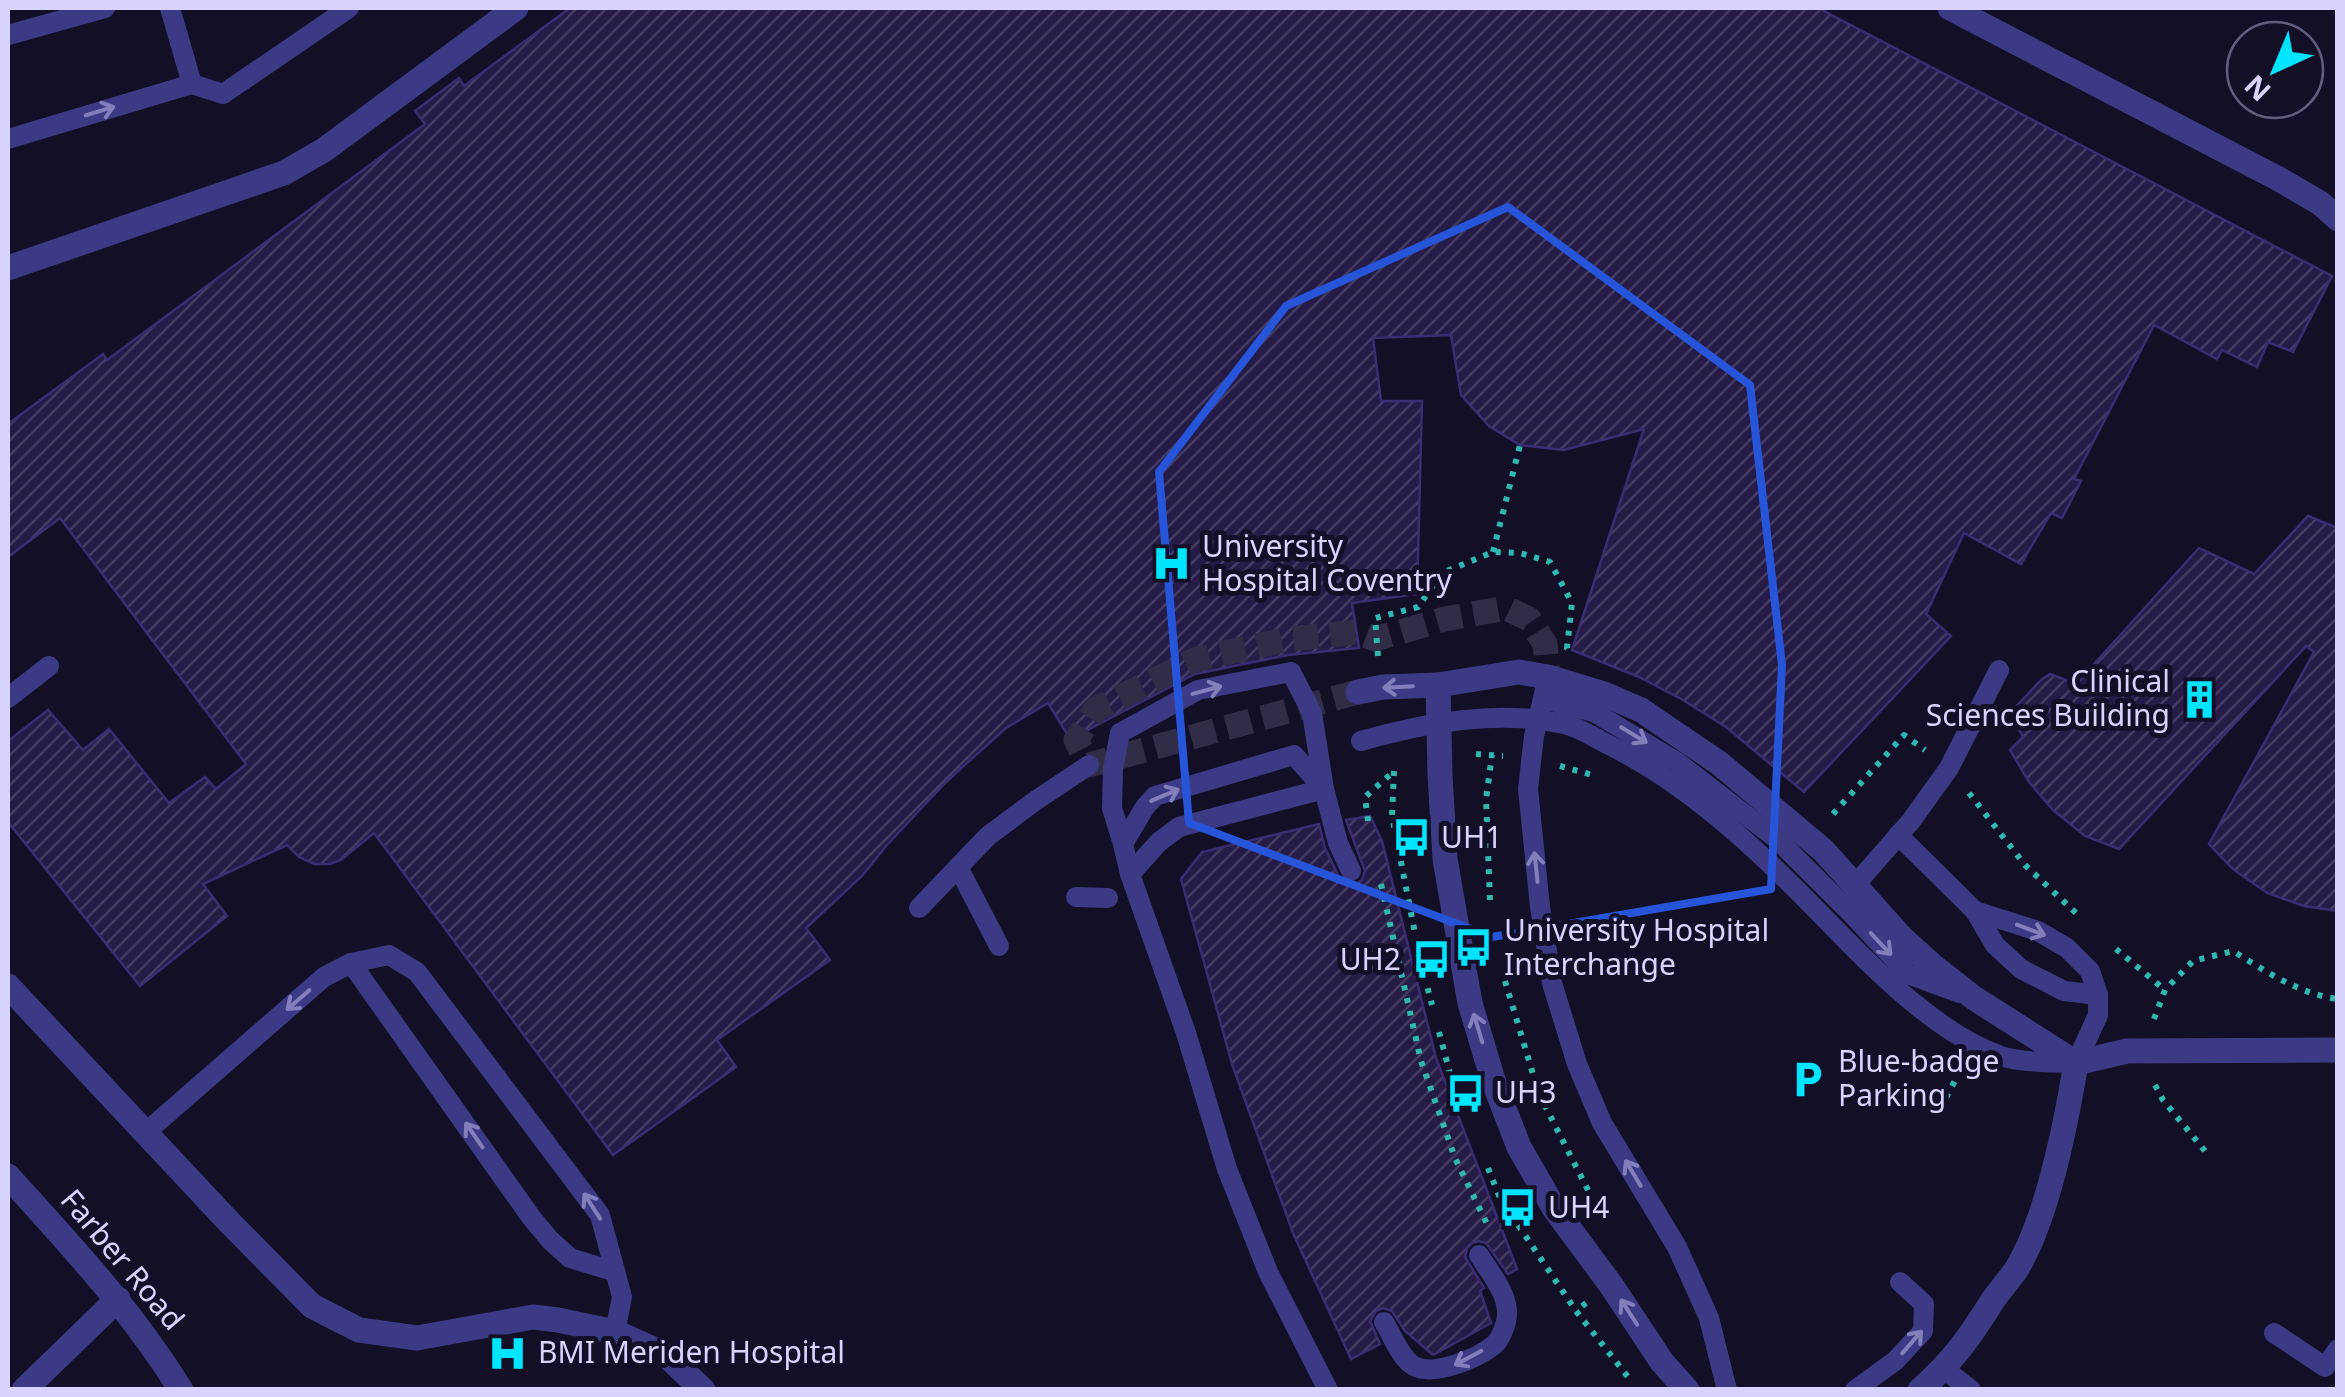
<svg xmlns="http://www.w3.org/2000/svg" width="2345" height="1397" font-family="'Noto Sans',sans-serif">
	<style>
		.building { fill: url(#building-hatch); stroke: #3b2d73; stroke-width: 2.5 }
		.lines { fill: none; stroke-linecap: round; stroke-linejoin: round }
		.minor-tunnel { stroke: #312d47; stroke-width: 25; stroke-dasharray: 25 12; stroke-linecap: butt }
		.path { stroke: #2fb8b0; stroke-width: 6; stroke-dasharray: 5 8; stroke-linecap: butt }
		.service { stroke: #3d3a85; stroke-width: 20 }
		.minor { stroke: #3d3a85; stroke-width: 25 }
		.oneway { stroke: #837fbc }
		.marked { fill: none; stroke: #2655da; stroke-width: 8; stroke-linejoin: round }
		.labels { text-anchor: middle; stroke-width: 10; stroke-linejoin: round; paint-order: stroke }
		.poi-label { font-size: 30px; fill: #d9d4ff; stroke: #130f26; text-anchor: start }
		.street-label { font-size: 30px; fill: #d9d4ff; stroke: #130f26 }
	</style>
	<defs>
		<pattern id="building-hatch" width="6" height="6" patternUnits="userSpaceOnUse" patternTransform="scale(2.5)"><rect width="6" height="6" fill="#241b47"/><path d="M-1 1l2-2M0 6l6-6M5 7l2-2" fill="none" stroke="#433b63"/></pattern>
	</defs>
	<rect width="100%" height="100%" fill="#130f26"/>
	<g class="building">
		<polygon points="570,8 1818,8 2332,276 2293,352 2268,342 2257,367 2222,350 2217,359 2154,325 2074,479 2081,481 2062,518 2051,513 2021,564 1964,533 1926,614 1951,636 1804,792 1726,727 1683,700 1639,677 1572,650 1644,429 1564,450 1520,445 1489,426 1461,395 1451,335 1373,338 1381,401 1422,401 1417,594 1352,603 1359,648 1288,655 1195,674 1070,739 1048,703 1006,728 946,782 886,846 862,876 806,928 830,960 717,1040 736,1067 613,1155 374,833 341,860 330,864 314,864 299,857 287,845 203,884 227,916 140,986 8,822 8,741 48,710 83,750 109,729 169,803 205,777 216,789 246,764 60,518 8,557 8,424 103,354 107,360 425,124 415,111 459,78 464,86"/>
		<polygon points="2308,516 2338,528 2338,911 2304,906 2267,893 2233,869 2209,844 2314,652 2306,646 2119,849 2085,836 2053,810 2029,782 2010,750 2023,737 2010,713 2041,680 2050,674 2076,684 2199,548 2254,574"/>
		<polygon points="1370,816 1382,841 1436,1058 1517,1269 1508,1274 1486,1243 1479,1241 1472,1243 1467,1248 1465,1257 1484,1288 1480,1291 1491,1323 1433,1355 1405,1331 1392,1311 1383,1308 1376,1311 1370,1321 1380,1344 1351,1359 1293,1233 1232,1064 1181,879 1202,852 1319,824 1325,848 1339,877 1344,883 1356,884 1362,880 1365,871 1346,820"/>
	</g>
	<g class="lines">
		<polyline class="minor-tunnel" points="1358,692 1089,765 1076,740 1096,709 1197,659 1289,639 1357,632 1375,639 1445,619 1506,608 1529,619 1545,644 1548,677"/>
		<g class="path">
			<polyline points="1493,552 1520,445"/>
			<polyline points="1378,656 1375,618 1418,607 1442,573 1493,552 1520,553 1550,562 1572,603 1567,648 1570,651"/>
			<polyline points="1476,754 1503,756"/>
			<polyline points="1560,766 1596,776"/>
			<polyline points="1394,771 1392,816 1420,959 1432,1005"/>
			<polyline points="1969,793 2025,865 2077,914"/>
			<polyline points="1833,814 1904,735 1925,750"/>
			<polyline points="1368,821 1365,797 1393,772"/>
			<polyline points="1381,884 1421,1061 1455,1158 1487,1224"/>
			<polyline points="1490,900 1486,799 1492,755"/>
			<polyline points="2116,949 2165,990"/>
			<polyline points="1505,981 1539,1094 1591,1196"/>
			<path d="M2154,1019l11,-29 28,-29 40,-10c32,20 66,43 105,48"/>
			<polyline points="1439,1032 1451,1077 1459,1097"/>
			<polyline points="2155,1085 2163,1100 2205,1151"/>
			<polyline points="1940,1109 1960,1071"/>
			<polyline points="1488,1168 1500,1198 1576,1311"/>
			<polyline points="1586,1303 1576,1311 1632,1382"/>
		</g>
		<g class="service">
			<polyline points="170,8 192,84 223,94 349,8"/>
			<polyline points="8,35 105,8"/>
			<polyline points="8,139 192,84"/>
			<polyline points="1548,677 1534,736 1528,789 1540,907 1552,983 1577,1064 1602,1123 1677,1247 1709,1318 1727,1390"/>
			<polyline points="8,698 49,666"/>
			<polyline points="1544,699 1594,712 1677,762 1777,839 1852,914 1908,974 1960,993"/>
			<path d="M1361,741c64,-18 137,-32 203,-17 14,3 28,12 41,19 93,45 168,122 239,195 41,42 101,99 157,118 20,7 53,6 75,7l22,-48v-20l-8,-24 -23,-23 -29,-17 -63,-20 -77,-76"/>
			<polyline points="1123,844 1112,808 1113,769 1120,733 1198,690 1291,672 1312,713 1324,789 1179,827 1159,842 1130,874"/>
			<polyline points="958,867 999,946"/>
			<polyline points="1855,885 1911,821 1949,768 1999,670"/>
			<polyline points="1076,897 1108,898"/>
			<polyline points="919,908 988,836 1035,801 1089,765"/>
			<polyline points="1975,911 1995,945 2021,969 2064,991 2098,995"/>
			<polyline points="351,963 531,1217 550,1240 570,1258 613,1271"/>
			<polyline points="145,1133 324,977 351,963 389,955 417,972 600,1215 622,1297 615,1332"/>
			<path d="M1384,1322c8,13 17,37 30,44 20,11 64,-8 80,-21 8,-7 14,-25 13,-35 -2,-20 -18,-39 -28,-55"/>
			<polyline points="2274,1333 2325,1367 2338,1349"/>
			<polyline points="1944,1369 1971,1390"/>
			<polyline points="1328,1390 1268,1272 1227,1169 1186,1033 1130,874 1123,844 1145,807 1155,796 1294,755 1324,789 1338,843 1351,871"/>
			<polyline points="1855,1390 1895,1361 1923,1331 1924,1304 1900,1282"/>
		</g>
		<g class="minor">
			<polyline points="1950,8 2277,178 2320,203 2338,219"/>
			<polyline points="8,268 284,173 324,150 516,8"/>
			<polyline points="1438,685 1440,775 1445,859 1470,1003 1493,1080 1519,1147 1554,1208 1611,1285 1662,1362 1687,1390"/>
			<polyline points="1358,692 1383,687 1438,685 1519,672 1548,677 1604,694 1641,710 1719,763 1823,850 1902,938 1933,966 1974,998 2076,1063 2127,1051 2338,1050"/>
			<polyline points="8,986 230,1223 312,1306 359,1330 417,1338 533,1317 558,1320 615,1332 666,1355 703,1390"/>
			<path d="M8,1176c62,69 123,133 173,214"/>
			<polyline points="24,1390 118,1299"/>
			<path d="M1920,1390c34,-30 49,-52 73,-90 7,-10 16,-20 23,-30 32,-52 50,-146 60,-207"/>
		</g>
	</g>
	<defs><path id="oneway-shaft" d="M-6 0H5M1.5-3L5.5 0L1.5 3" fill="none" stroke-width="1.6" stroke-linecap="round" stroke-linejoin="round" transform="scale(2.5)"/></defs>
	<g class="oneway">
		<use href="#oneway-shaft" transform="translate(100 111) rotate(-17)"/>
		<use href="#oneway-shaft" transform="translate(1398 687) rotate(177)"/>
		<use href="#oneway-shaft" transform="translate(1207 690) rotate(-15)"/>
		<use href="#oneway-shaft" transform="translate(1634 735) rotate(31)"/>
		<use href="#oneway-shaft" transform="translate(1165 795) rotate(-23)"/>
		<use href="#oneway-shaft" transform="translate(1536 867) rotate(-96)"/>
		<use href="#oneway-shaft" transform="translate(2031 930) rotate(21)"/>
		<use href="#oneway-shaft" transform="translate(1881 944) rotate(47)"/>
		<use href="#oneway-shaft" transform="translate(298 1000) rotate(139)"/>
		<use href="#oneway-shaft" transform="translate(1478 1028) rotate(-107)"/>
		<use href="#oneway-shaft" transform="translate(474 1135) rotate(-125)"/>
		<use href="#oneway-shaft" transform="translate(1633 1173) rotate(-121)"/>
		<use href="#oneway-shaft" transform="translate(592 1206) rotate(-123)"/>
		<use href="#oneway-shaft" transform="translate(1629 1312) rotate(-123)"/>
		<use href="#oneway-shaft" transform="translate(1912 1342) rotate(-49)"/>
		<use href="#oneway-shaft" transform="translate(1468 1358) rotate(152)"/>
	</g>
	<path class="marked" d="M1508,207l242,178 32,280 -11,224 -279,48 -303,-114 -30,-351 127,-166z"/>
	<defs>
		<symbol id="hospital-bare" viewBox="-9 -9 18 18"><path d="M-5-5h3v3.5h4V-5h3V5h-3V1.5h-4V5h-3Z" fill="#00e5ff" stroke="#130f26" stroke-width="2.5" paint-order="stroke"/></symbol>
		<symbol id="building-bare" viewBox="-9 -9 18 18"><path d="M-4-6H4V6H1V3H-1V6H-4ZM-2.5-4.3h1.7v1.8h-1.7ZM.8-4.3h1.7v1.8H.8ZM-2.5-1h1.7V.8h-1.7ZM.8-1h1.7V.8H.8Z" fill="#00e5ff" stroke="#130f26" stroke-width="2.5" paint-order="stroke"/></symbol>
		<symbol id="bus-bare" viewBox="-9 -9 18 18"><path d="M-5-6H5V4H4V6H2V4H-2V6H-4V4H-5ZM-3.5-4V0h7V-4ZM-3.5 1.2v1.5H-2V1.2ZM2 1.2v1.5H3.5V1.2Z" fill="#00e5ff" stroke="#130f26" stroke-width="2.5" paint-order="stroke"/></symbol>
		<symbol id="parking-bare" viewBox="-9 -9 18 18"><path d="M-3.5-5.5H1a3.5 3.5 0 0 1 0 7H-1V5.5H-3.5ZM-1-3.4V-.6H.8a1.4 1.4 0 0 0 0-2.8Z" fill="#00e5ff" stroke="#130f26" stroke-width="2.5" paint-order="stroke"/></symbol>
	</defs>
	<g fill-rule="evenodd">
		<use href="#hospital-bare" x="1144" y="536" width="55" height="55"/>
		<use href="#building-bare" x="2172" y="672" width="55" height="55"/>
		<use href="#bus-bare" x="1384" y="810" width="55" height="55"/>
		<use href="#bus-bare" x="1446" y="920" width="55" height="55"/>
		<use href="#bus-bare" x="1404" y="932" width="55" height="55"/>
		<use href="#parking-bare" x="1780" y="1052" width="55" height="55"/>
		<use href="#bus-bare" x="1438" y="1066" width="55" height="55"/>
		<use href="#bus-bare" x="1490" y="1180" width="55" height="55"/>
		<use href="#hospital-bare" x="480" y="1326" width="55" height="55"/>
	</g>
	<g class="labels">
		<g class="poi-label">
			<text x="1202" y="557">University<tspan x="1202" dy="34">Hospital Coventry</tspan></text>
			<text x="2170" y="692" text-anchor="end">Clinical<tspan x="2170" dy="34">Sciences Building</tspan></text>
			<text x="1441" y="848">UH1</text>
			<text x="1504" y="941">University Hospital<tspan x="1504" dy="34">Interchange</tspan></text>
			<text x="1401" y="970" text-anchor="end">UH2</text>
			<text x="1838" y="1072">Blue-badge<tspan x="1838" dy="34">Parking</tspan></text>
			<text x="1495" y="1103">UH3</text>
			<text x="1548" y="1218">UH4</text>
			<text x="538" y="1363">BMI Meriden Hospital</text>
		</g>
		<g class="street-label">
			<text transform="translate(122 1260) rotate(50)" y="10">Farber Road</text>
		</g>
	</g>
	<rect width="2345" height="1397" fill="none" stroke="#d9d4ff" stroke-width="20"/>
	<g transform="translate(2275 70) rotate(224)"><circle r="48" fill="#130f26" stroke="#625e7d" stroke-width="2.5"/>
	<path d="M0-8L18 38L0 25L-18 38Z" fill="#00e5ff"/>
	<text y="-15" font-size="28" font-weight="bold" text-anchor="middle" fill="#d9d4ff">N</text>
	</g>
</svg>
